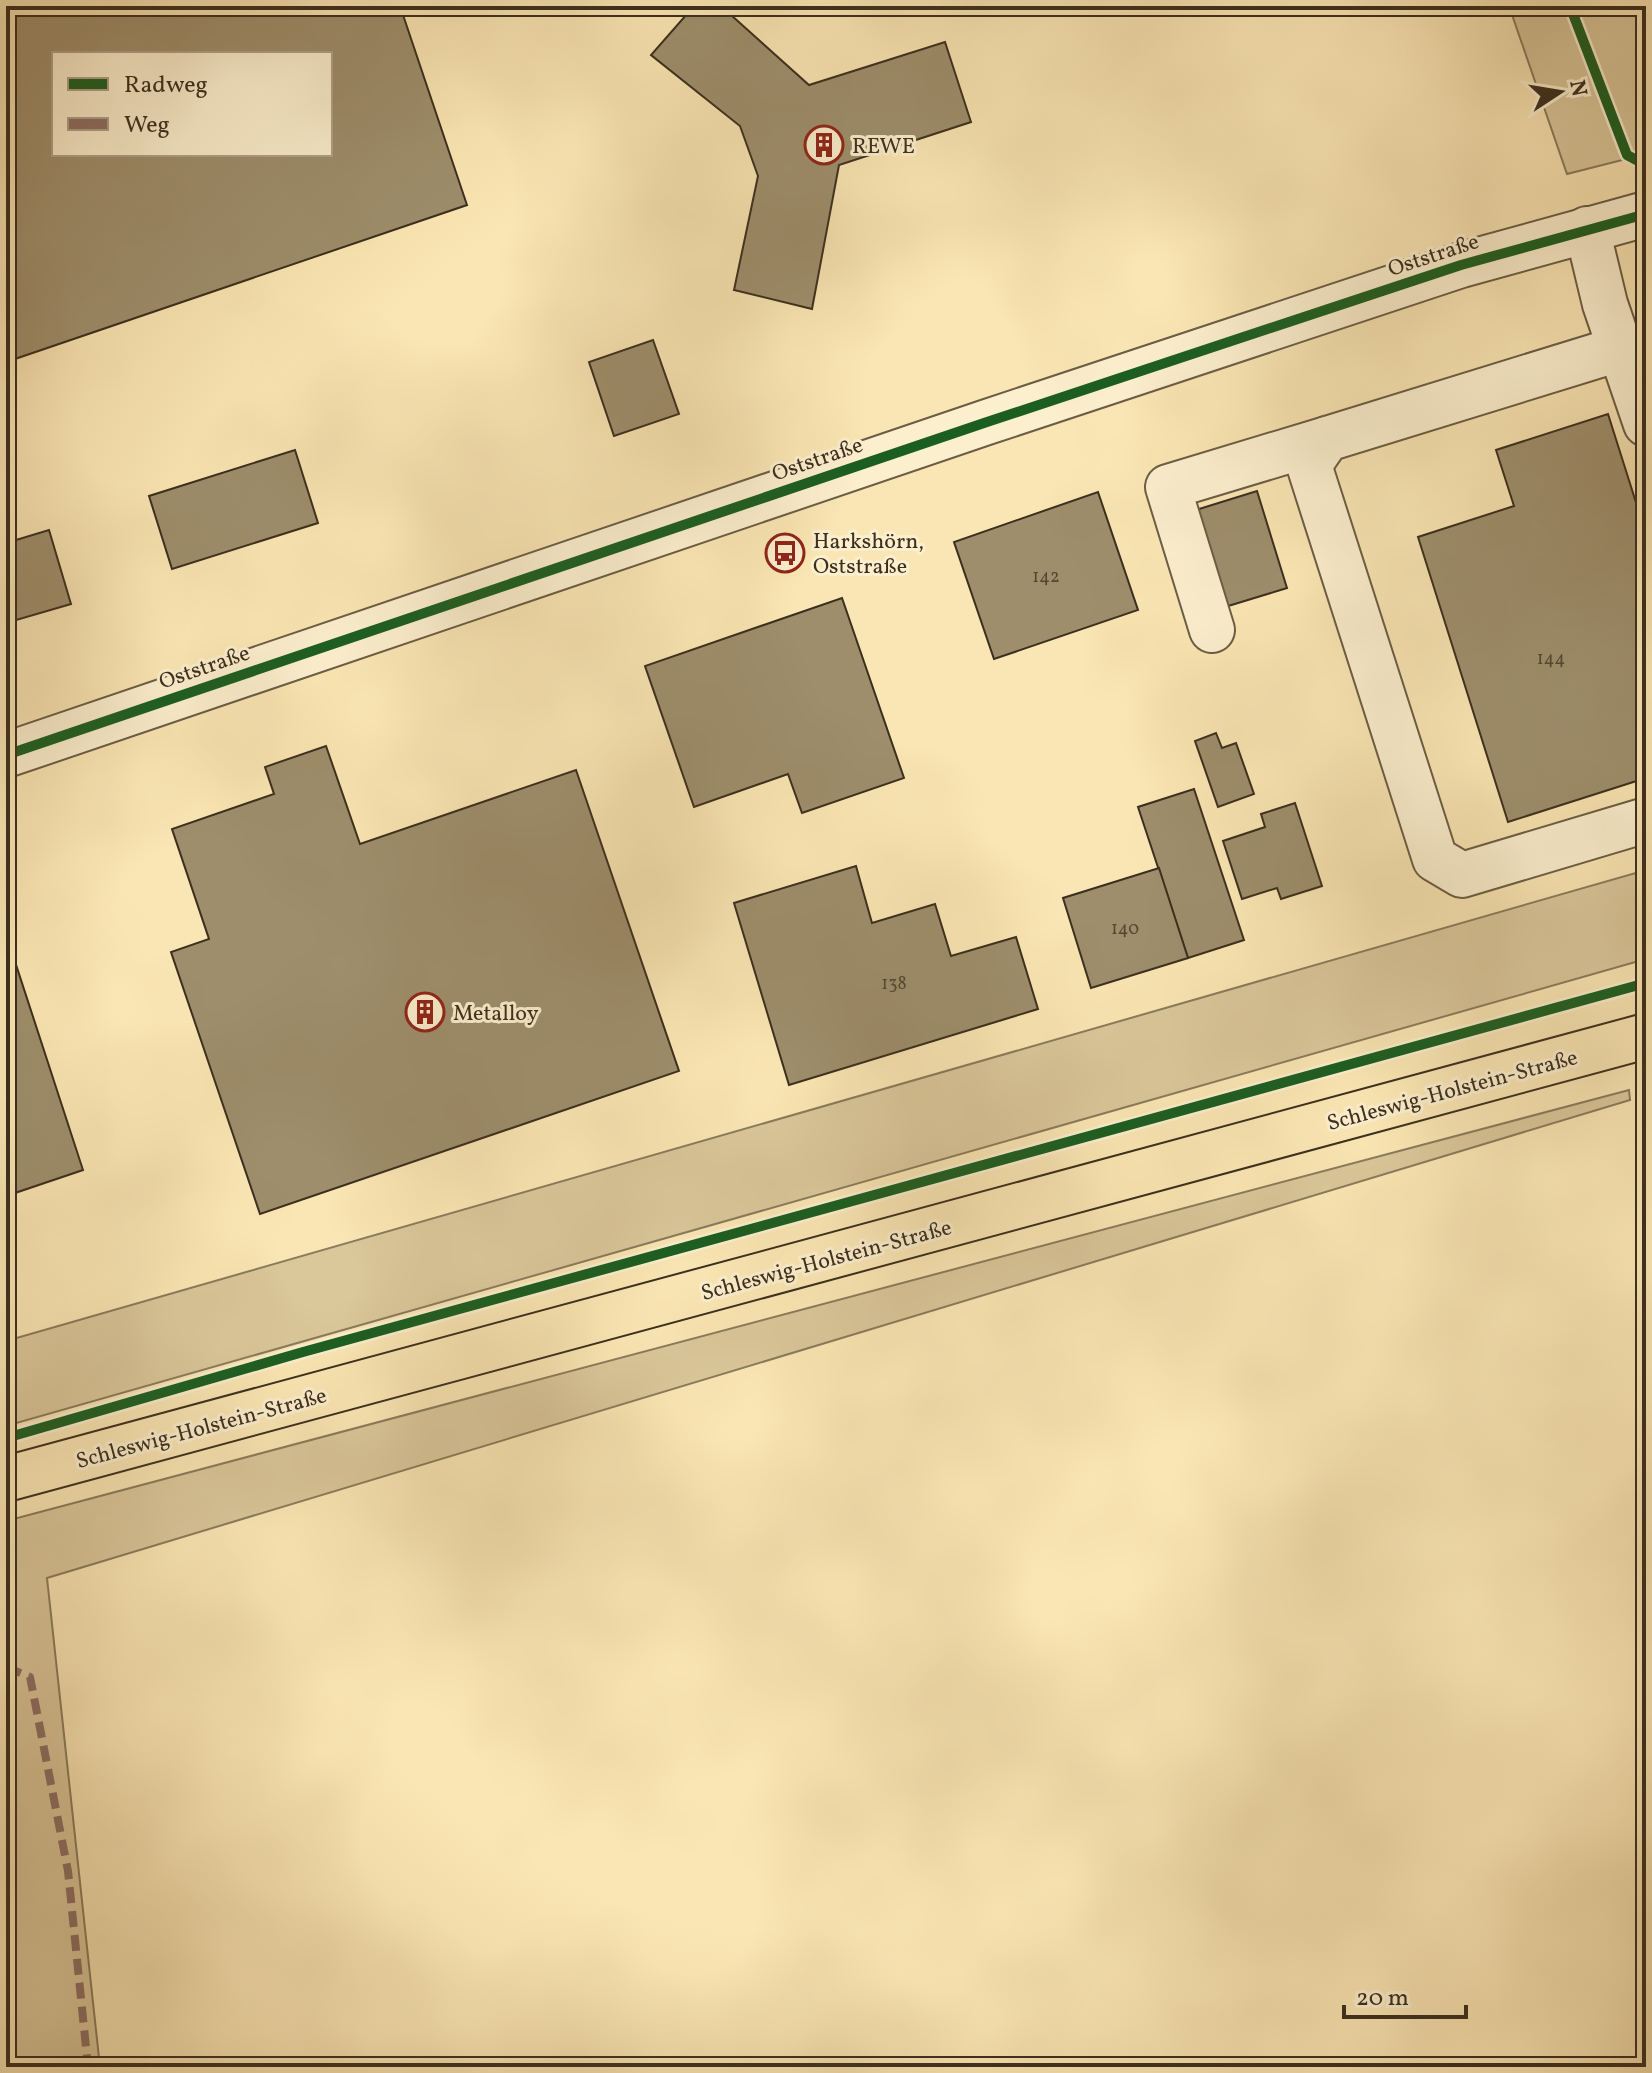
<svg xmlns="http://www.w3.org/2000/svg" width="1652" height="2073" font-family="Vollkorn,serif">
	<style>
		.green { fill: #dac79a; stroke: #8a7b5c; stroke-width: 2 }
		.building { fill: #9e8e6c; stroke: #3b2f1e; stroke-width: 2; fill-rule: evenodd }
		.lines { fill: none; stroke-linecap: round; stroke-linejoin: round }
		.minor-casing { stroke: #6b5d44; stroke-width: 48 }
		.major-casing { stroke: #3b2f1e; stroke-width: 48 }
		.path { stroke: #3b2f1e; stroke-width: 5; stroke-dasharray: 6 4; stroke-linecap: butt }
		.minor { stroke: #fcefce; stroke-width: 44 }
		.major { stroke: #fae6b4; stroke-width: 44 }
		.quiet { stroke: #8d6e63; stroke-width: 8; stroke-dasharray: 16 8; stroke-linecap: butt }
		.cycleway-casing { stroke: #fcefce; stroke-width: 15 }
		.cycleway { stroke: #1b5e20; stroke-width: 10 }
		.labels { text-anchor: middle; stroke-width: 6; stroke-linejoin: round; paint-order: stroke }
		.number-label { font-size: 18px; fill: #544732 }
		.poi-label { font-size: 22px; fill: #3b2f1e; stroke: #fcefce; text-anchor: start }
		.street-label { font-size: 22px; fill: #3b2f1e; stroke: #fcefce }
	</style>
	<rect width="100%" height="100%" fill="#fae6b4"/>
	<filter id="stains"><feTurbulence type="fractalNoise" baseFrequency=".0025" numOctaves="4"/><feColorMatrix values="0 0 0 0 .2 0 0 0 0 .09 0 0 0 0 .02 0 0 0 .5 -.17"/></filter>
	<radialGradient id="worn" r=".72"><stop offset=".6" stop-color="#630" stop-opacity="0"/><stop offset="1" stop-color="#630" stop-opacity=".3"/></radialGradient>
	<g class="green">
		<polygon points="1509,6 1646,6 1646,154 1567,174"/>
		<polygon points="1646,870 1646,959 6,1426 6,1341"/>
		<polygon points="1629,1090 1630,1100 47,1578 100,2067 6,2067 6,1521"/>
	</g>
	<g class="building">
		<path d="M6,6h394l67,199 -461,157zM54,54h276v100h-276z"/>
		<polygon points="694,6 721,6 809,85 945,42 971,122 839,165 812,309 734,290 758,176 740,126 651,55"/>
		<polygon points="653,340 679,414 614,436 589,362"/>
		<polygon points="1608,414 1646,534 1646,778 1508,822 1418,537 1514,506 1496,450"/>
		<polygon points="295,450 318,523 172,569 149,496"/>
		<polygon points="1257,491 1287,588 1225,607 1196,510"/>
		<polygon points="1098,492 1138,610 994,659 954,542"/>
		<polygon points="49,530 71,604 6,623 6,543"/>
		<polygon points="842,598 904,778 802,813 788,774 694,807 645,666"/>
		<polygon points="1216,733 1222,748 1236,743 1254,794 1218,807 1195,741"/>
		<polygon points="326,746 360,844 576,770 679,1071 260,1214 171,952 209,939 172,829 274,794 265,767"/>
		<polygon points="1194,789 1244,940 1188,958 1138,807"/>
		<polygon points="1295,803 1322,886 1281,899 1277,888 1242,899 1223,841 1265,827 1261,814"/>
		<polygon points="856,866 872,923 935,904 951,956 1016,937 1038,1009 789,1085 734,903"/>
		<polygon points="1159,868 1188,958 1091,988 1063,898"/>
		<polygon points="6,934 83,1170 6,1196"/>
	</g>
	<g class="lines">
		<defs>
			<g id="minor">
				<polyline points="1587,229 1605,304 1646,424"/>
				<polyline points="1622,348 1327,439 1309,465 1435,859 1462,875 1646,820"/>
				<polyline points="1212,630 1168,487 1327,439"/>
				<polyline points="6,755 987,422 1461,265 1646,214"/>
			</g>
			<polyline id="major" points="6,1479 1646,1036"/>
		</defs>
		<use href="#minor" class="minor-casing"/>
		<use href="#major" class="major-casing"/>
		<polyline class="path" points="1570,6 1627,155 1642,163 1646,162"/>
		<use href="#minor" class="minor"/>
		<use href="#major" class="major"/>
		<polyline class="quiet" points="6,1667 30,1677 68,1871 88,2067"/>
		<defs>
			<g id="cycleway">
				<polyline points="1570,6 1627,155 1642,163 1646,162"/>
				<polyline points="6,755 987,422 1461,265 1646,214"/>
				<polyline points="6,1438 303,1352 1646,983"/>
			</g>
		</defs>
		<use href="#cycleway" class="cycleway-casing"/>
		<use href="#cycleway" class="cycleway"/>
	</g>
	<defs>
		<symbol id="building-ring" viewBox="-11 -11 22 22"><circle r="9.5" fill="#fcefce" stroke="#8f2418" stroke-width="1.5"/><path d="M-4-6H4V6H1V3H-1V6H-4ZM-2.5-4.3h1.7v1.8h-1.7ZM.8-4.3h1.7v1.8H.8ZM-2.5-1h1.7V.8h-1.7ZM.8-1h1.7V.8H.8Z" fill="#8f2418"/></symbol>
		<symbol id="bus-ring" viewBox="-11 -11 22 22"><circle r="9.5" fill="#fcefce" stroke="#8f2418" stroke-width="1.5"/><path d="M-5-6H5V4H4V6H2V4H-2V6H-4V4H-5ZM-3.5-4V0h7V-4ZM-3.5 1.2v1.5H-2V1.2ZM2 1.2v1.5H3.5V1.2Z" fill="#8f2418"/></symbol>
	</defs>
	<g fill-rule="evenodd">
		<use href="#building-ring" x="802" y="123" width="44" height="44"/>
		<use href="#bus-ring" x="763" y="531" width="44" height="44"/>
		<use href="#building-ring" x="403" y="990" width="44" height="44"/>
	</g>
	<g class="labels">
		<g class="number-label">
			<text x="1046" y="582">142</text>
			<text x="1551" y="664">144</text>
			<text x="1125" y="934">140</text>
			<text x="894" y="989">138</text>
		</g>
		<g class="poi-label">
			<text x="852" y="153">REWE</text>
			<text x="813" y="548">Harkshörn,<tspan x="813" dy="25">Oststraße</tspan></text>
			<text x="453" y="1020">Metalloy</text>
		</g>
		<g class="street-label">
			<text transform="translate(1433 254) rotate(-18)" y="8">Oststraße</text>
			<text transform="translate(817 458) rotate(-19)" y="8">Oststraße</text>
			<text transform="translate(204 666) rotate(-19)" y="8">Oststraße</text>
			<text transform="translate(1452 1089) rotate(-15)" y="8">Schleswig-Holstein-Straße</text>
			<text transform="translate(826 1259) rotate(-15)" y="8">Schleswig-Holstein-Straße</text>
			<text transform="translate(201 1427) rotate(-15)" y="8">Schleswig-Holstein-Straße</text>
		</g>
	</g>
	<rect width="1652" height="2073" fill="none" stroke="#fae6b4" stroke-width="32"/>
	<rect x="8" y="8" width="1636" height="2057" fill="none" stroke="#3b2f1e" stroke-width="4"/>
	<rect x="16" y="16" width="1620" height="2041" fill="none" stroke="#3b2f1e" stroke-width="2"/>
	<rect x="52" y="52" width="280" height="104" fill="#fcefce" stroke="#afa288" stroke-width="2"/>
	<rect x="68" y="78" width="40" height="12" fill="#1b5e20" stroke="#afa288" stroke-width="2"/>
	<text x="124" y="92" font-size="24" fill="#3b2f1e">Radweg</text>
	<rect x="68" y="118" width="40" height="12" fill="#8d6e63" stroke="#afa288" stroke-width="2"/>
	<text x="124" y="132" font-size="24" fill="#3b2f1e">Weg</text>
	<g transform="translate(1560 92) rotate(78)" stroke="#fcefce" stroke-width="6" paint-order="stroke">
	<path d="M0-6L14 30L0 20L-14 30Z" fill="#3b2f1e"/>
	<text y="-12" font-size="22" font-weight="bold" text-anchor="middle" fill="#3b2f1e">N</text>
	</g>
	<path d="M1344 2005v12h122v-12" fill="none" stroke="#3b2f1e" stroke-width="4"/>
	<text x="1356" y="2005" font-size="24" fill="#3b2f1e" stroke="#fcefce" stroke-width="6" paint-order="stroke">20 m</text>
	<rect width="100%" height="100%" filter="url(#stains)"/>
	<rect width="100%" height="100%" fill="url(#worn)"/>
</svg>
